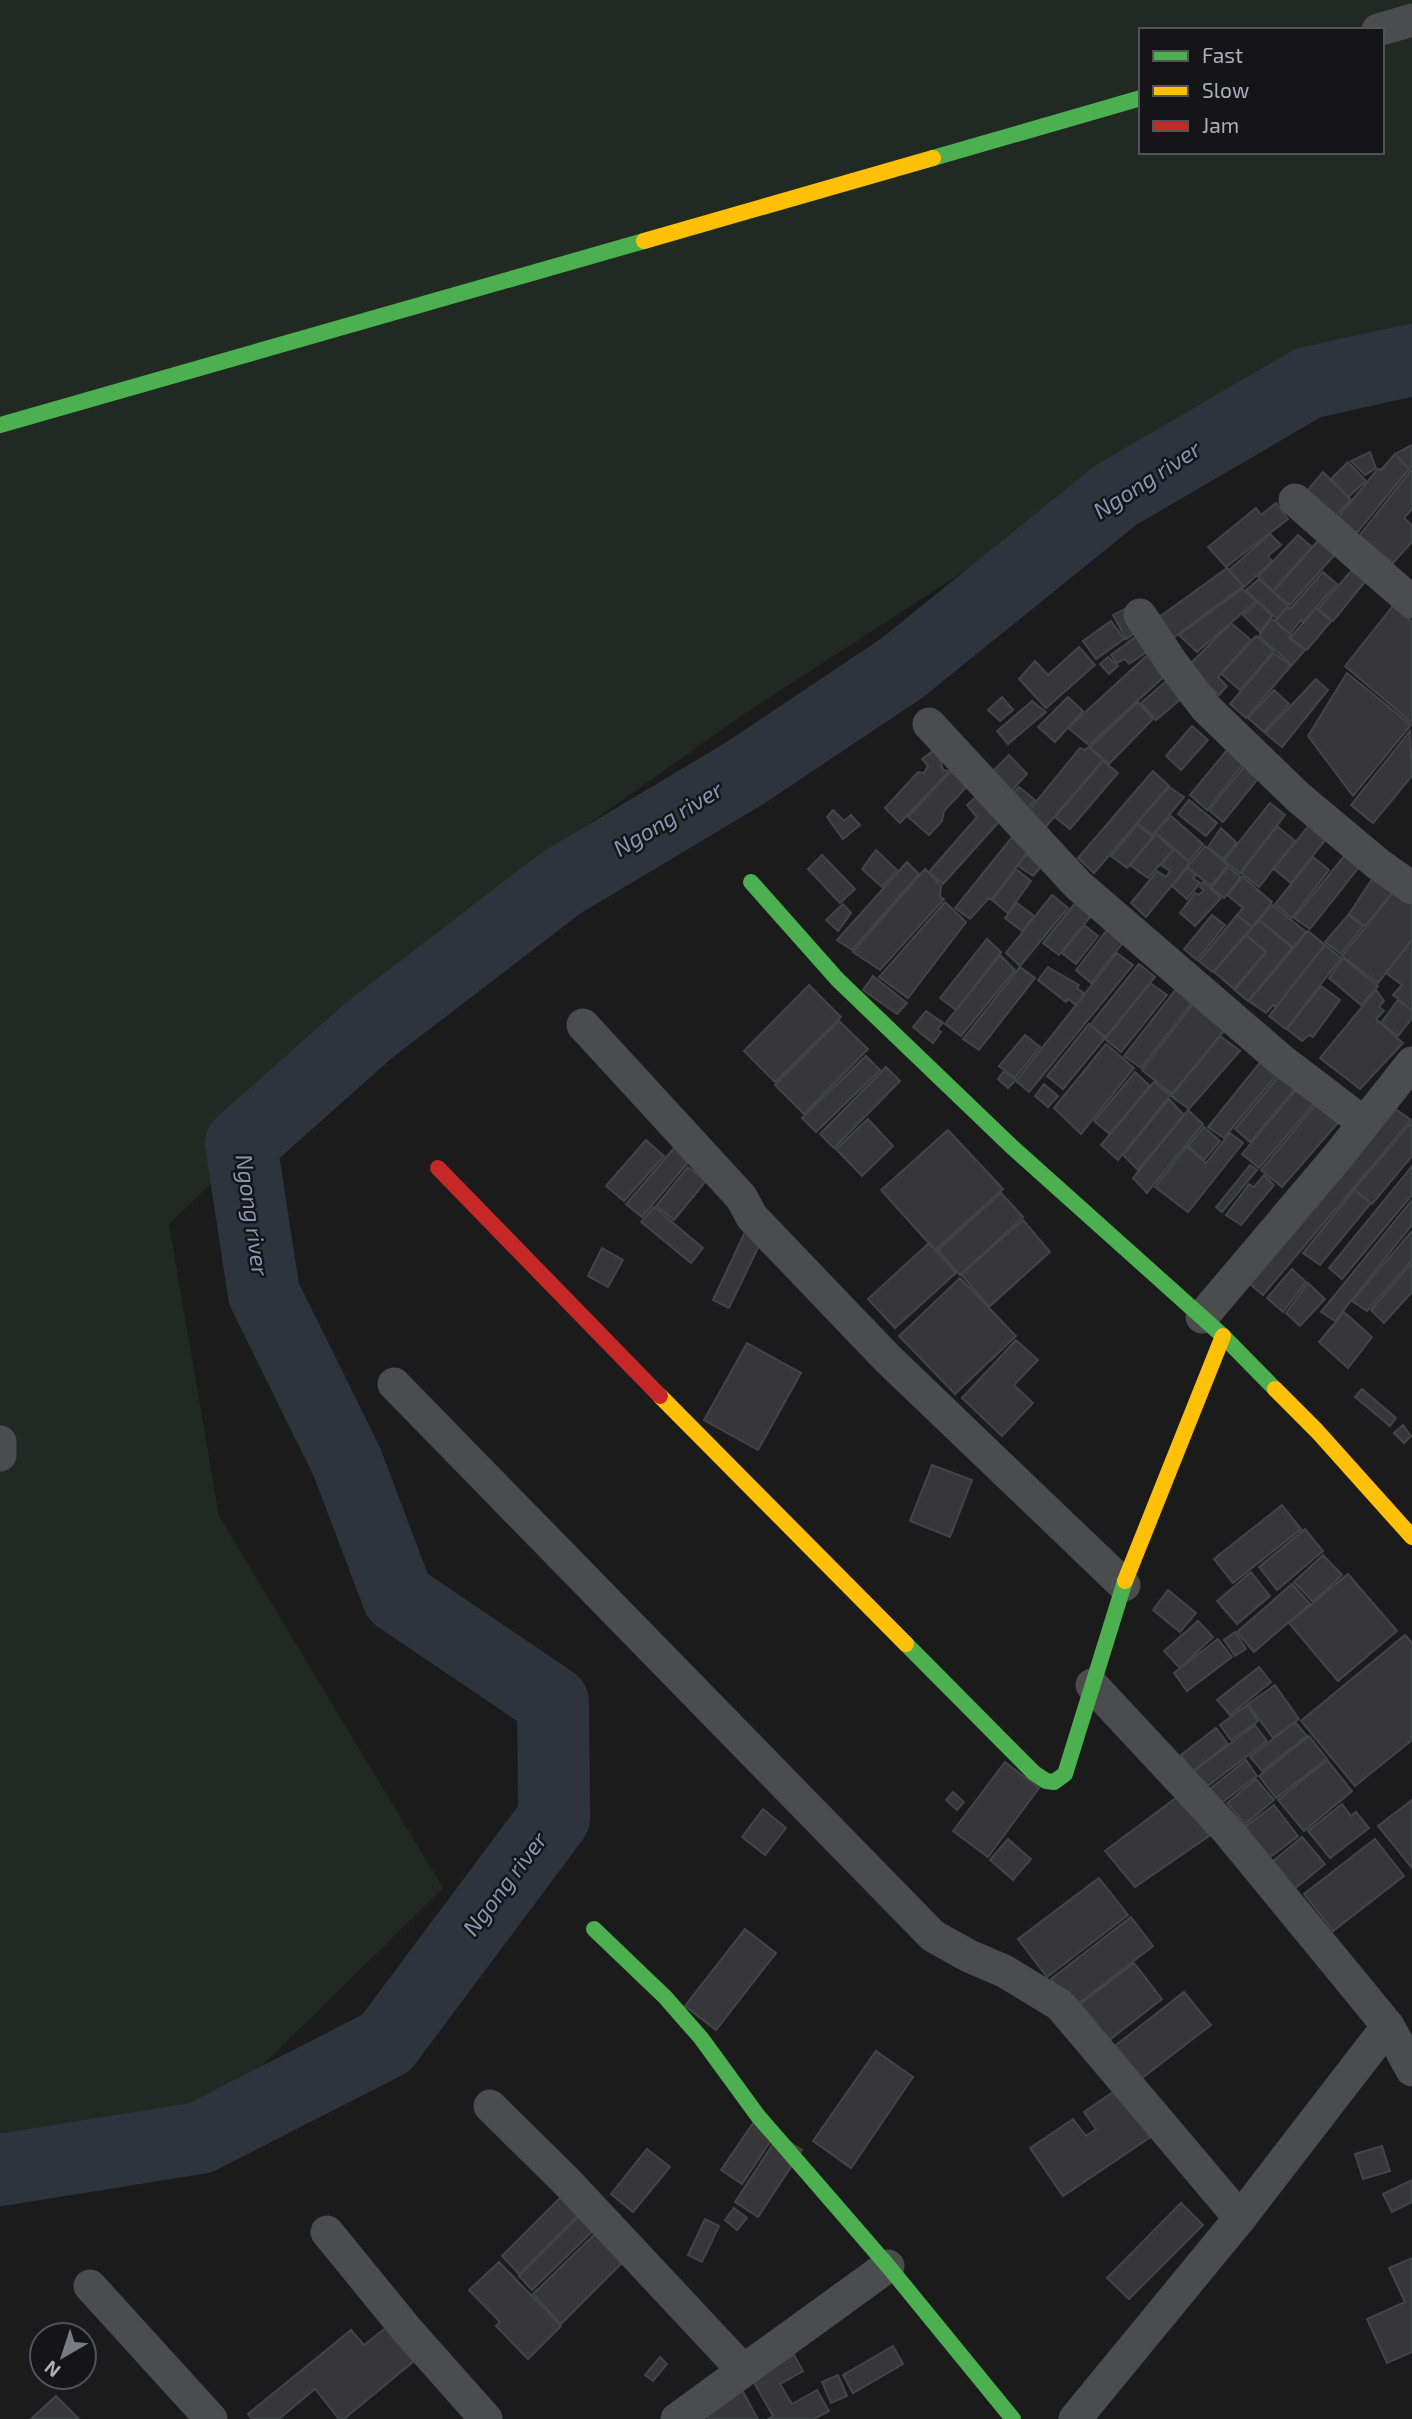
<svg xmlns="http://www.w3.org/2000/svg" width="1412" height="2419" font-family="'Exo 2',sans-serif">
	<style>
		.green { fill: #212923; fill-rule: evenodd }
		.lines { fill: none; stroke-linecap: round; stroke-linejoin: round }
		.river { stroke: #2d343e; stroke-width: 72 }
		.building { fill: #373739; stroke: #434447; stroke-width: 2 }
		.street { stroke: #4b4c4e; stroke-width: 33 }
		.fast { stroke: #4caf50; stroke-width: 16 }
		.slow { stroke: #ffc107; stroke-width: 16 }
		.jam { stroke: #c62828; stroke-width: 16 }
		.labels { text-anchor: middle; stroke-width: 5; stroke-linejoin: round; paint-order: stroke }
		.water-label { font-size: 23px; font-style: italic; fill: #8499b6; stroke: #151517 }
	</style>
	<rect width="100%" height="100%" fill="#1b1b1b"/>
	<path class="green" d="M0,0h1412v342l-178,65 -232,140 -258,167 -157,111 -418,399 50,292 224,372 -266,261 -177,36zM1141,30h241v122h-241z"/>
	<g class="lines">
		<polyline class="river" points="0,2170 200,2138 386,2043 554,1818 553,1702 398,1597 347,1462 264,1294 241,1144 368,1031 561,883 745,773 902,668 1116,495 1308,383 1412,360"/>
	</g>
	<g class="building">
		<polygon points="1412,445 1412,466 1409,469 1395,454"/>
		<polygon points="1370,452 1376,468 1365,475 1351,461"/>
		<polygon points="1395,454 1409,469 1356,534 1338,517 1378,469 1381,470"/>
		<polygon points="1348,462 1366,481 1348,497 1331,479"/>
		<polygon points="1412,469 1412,509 1404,518 1412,525 1412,542 1393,563 1359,536"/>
		<polygon points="1323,472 1351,500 1336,515 1306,492"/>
		<polygon points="1276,503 1288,519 1226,567 1208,547 1256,508 1261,515"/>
		<polygon points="1270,534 1281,545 1268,556 1272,561 1244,587 1229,570"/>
		<polygon points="1298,535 1312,547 1273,591 1258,577"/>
		<polygon points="1323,535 1339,550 1290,605 1273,592"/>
		<polygon points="1227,568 1243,586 1166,643 1151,623"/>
		<polygon points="1352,570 1369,577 1333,621 1318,609"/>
		<polygon points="1323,572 1337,584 1303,622 1301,620 1290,634 1275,621 1288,607 1290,609"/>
		<polygon points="1259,579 1288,606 1277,619 1246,590"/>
		<polygon points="1242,589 1256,601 1197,652 1179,635"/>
		<polygon points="1258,602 1272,616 1260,632 1243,615"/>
		<polygon points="1131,606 1143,628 1126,639 1113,615"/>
		<polygon points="1393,606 1412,622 1412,723 1345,666"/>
		<polygon points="1316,608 1331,621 1307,650 1290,638"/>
		<polygon points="1271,618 1291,635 1289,638 1305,650 1292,665 1259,636"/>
		<polygon points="1111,621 1124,639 1096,659 1083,641"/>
		<polygon points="1231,623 1251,640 1218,677 1227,686 1219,695 1187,667"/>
		<polygon points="1145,630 1154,647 1129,664 1125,659 1117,663 1111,655"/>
		<polygon points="1256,636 1274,651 1240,690 1221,674"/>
		<polygon points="1079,647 1095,665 1046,708 1019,679 1035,661 1048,675"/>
		<polygon points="1153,650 1168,673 1089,745 1068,728"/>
		<polygon points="1274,653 1291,666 1246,718 1230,704"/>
		<polygon points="1108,657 1118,666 1109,674 1100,664"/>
		<polygon points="1347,673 1411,725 1353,796 1308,736"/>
		<polygon points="1171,677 1187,694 1156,720 1141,703"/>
		<polygon points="1316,679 1328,690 1282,747 1265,733"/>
		<polygon points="1274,690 1289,704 1264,732 1248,718"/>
		<polygon points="1002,697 1013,710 1000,721 988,710"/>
		<polygon points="1068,697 1083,711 1055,742 1038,727"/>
		<polygon points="1032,701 1046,712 1008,744 997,731"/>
		<polygon points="1138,702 1153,719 1109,764 1090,747"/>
		<polygon points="1192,726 1208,740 1181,770 1166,756"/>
		<polygon points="1410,731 1412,776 1373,823 1351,805"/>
		<polygon points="1089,747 1103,760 1044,829 1026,814 1080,748 1084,750"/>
		<polygon points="937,748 943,770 949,771 900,823 885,808 918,772 924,773 928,766 922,759"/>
		<polygon points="1227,750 1243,764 1207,810 1190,795"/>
		<polygon points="1009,755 1027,774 1007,796 987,777"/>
		<polygon points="1252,757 1266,769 1223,822 1209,810"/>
		<polygon points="1103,761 1118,773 1070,829 1055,817"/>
		<polygon points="1153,771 1169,786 1094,873 1078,858"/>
		<polygon points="950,772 970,783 944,811 942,821 929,835 908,817"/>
		<polygon points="1019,787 1035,800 1025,811 1009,798"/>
		<polygon points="1169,787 1184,797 1153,835 1137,823"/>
		<polygon points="981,792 1005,815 943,884 929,872 977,817 967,805"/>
		<polygon points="1189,800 1217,823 1206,836 1178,814"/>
		<polygon points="1270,803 1285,815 1240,873 1224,861"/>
		<polygon points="833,810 844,821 851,815 860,825 843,839 827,817"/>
		<polygon points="1171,816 1203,844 1189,861 1155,832"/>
		<polygon points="1314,819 1330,834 1291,883 1274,869"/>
		<polygon points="1137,825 1153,837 1127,868 1111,856"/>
		<polygon points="1277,826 1295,841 1259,887 1241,873"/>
		<polygon points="1221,828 1237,843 1223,859 1208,847"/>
		<polygon points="1156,834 1173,850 1148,878 1130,865"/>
		<polygon points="1013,836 1029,850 992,899 988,899 970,919 955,908"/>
		<polygon points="1205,846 1228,865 1211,886 1187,867"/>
		<polygon points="1174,849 1190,863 1146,917 1131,903 1157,871 1166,877 1170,871 1161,865"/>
		<polygon points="1350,849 1364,861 1310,929 1294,918"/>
		<polygon points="876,850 897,870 882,887 862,869"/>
		<polygon points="1027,854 1041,867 1033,876 1017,865"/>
		<polygon points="822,855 855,889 840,903 808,869"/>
		<polygon points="1313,857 1329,870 1292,918 1275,904"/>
		<polygon points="907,862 919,874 852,950 837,940"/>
		<polygon points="1228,867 1241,877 1224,898 1211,888"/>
		<polygon points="1187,868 1196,875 1193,878 1200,883 1187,899 1172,886"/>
		<polygon points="925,869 941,886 940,897 944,899 880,970 853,952"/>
		<polygon points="1016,869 1031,881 1008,913 992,900"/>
		<polygon points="1378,870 1397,887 1365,926 1349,914"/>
		<polygon points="1243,877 1272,902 1252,927 1237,915 1243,908 1227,895"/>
		<polygon points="1203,882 1221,898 1195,926 1180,913 1195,893 1199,895 1204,890 1200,887"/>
		<polygon points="1401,883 1412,893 1412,939 1378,983 1342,956"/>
		<polygon points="1052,895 1068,908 1020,966 1006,953"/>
		<polygon points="1080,897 1096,910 1059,955 1043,943"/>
		<polygon points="945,902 966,922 908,998 879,977"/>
		<polygon points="1017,903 1034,916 1022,931 1005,918"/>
		<polygon points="843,904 851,913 838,931 826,920"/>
		<polygon points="1272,905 1306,932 1293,947 1259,920"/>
		<polygon points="1212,915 1225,925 1197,960 1184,949"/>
		<polygon points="1237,915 1252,927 1213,972 1199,961"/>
		<polygon points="1348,915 1363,926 1341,954 1325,942"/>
		<polygon points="1259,920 1292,948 1248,1001 1235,990 1266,952 1246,935"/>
		<polygon points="1084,925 1098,936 1076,964 1062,953"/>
		<polygon points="1110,926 1126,939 1091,983 1076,970"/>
		<polygon points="1308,931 1325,945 1277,1007 1273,1005 1266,1013 1249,1001"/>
		<polygon points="1246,935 1266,952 1234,989 1214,972"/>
		<polygon points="987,939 1001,952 956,1010 940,998"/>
		<polygon points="1412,940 1412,1011 1393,995 1402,985 1386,973"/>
		<polygon points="1325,945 1341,958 1286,1029 1269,1016"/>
		<polygon points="1117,953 1133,965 1029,1092 1016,1081"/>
		<polygon points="1000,955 1015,970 961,1036 945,1024"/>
		<polygon points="1343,958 1378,986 1361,1005 1329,978"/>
		<polygon points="1139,964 1155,977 1106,1037 1090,1025"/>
		<polygon points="1020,967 1035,978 979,1050 963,1039"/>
		<polygon points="1048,967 1079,985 1077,988 1085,994 1076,1005 1068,999 1066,1002 1038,980"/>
		<polygon points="873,976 907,1003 897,1014 863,990"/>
		<polygon points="1150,983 1167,995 1121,1052 1105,1039"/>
		<polygon points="1180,984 1197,996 1141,1068 1124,1056"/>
		<polygon points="809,985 841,1017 775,1082 744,1051"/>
		<polygon points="1321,986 1340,1000 1313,1037 1309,1035 1302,1041 1287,1029"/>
		<polygon points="1376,990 1384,1001 1379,1007 1384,1011 1376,1019 1403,1043 1360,1089 1320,1058"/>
		<polygon points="1197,999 1229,1025 1172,1094 1142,1070"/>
		<polygon points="1398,1000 1412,1011 1412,1018 1398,1036 1381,1023"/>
		<polygon points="926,1011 943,1023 937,1029 941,1032 933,1043 913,1027"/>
		<polygon points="839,1021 868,1049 804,1114 775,1085"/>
		<polygon points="1089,1024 1105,1038 1063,1089 1047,1076"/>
		<polygon points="1025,1035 1040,1047 1015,1078 999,1066"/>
		<polygon points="1220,1036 1240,1051 1189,1109 1171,1096"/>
		<polygon points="1106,1044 1134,1068 1081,1134 1054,1108"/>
		<polygon points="1266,1055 1281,1070 1224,1138 1208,1127"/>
		<polygon points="866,1056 880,1070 816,1132 802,1118"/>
		<polygon points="886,1067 900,1081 834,1148 820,1134"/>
		<polygon points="1004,1071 1016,1080 1008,1088 998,1079"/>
		<polygon points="1135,1072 1150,1086 1110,1134 1094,1121"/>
		<polygon points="1280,1075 1295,1089 1250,1142 1235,1129"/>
		<polygon points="1154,1082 1170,1095 1118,1160 1101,1145"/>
		<polygon points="1044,1084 1058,1096 1048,1107 1035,1096"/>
		<polygon points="1301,1084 1319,1098 1259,1168 1242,1154"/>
		<polygon points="1169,1099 1184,1115 1138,1170 1123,1155"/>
		<polygon points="1320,1100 1342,1118 1282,1187 1261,1170"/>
		<polygon points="1391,1106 1411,1120 1263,1295 1245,1280"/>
		<polygon points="1188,1110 1203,1124 1147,1193 1133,1178"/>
		<polygon points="868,1119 893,1146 862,1176 836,1149"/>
		<polygon points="1412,1122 1412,1156 1372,1204 1354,1189"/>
		<polygon points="1204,1127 1220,1141 1204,1160 1188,1146"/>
		<polygon points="948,1130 1003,1189 935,1250 881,1190"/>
		<polygon points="1230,1133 1243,1143 1188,1212 1155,1187 1187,1147 1206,1163"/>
		<polygon points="646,1140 664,1156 624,1201 606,1186"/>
		<polygon points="681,1140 696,1153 642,1217 626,1204"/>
		<polygon points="1250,1165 1257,1170 1222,1212 1216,1207"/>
		<polygon points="1412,1166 1412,1195 1342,1279 1329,1268"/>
		<polygon points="688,1167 706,1181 674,1220 656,1206"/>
		<polygon points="1264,1175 1274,1185 1241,1225 1226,1215 1249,1184 1254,1187"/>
		<polygon points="1354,1190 1371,1203 1320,1265 1303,1253"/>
		<polygon points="1001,1193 1023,1217 960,1275 938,1250"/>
		<polygon points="1412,1200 1412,1225 1335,1321 1321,1312"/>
		<polygon points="654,1207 703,1248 691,1263 641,1222"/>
		<polygon points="752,1217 769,1225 729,1308 713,1300"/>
		<polygon points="1023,1220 1050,1252 989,1307 961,1274"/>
		<polygon points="1412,1231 1412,1260 1367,1311 1352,1301"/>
		<polygon points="929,1243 956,1273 895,1328 868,1299"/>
		<polygon points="602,1248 623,1260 608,1287 588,1276"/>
		<polygon points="1412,1263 1412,1292 1384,1323 1371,1310"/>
		<polygon points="1292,1269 1306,1282 1283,1312 1267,1298"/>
		<polygon points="960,1278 1016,1336 955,1394 899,1336"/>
		<polygon points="1308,1283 1325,1299 1300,1326 1286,1313"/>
		<polygon points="1344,1312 1372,1337 1348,1368 1319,1342"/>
		<polygon points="1016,1340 1038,1360 1014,1385 1033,1403 1002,1436 962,1398"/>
		<polygon points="747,1343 801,1373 758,1450 704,1420"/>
		<polygon points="1362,1389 1396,1418 1390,1426 1355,1397"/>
		<polygon points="1403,1425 1411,1436 1404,1443 1394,1433"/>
		<polygon points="932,1465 972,1480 950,1537 910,1521"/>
		<polygon points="1282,1505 1301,1529 1233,1583 1214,1559"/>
		<polygon points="1305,1529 1323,1551 1277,1590 1259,1567"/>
		<polygon points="1323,1555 1342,1575 1313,1602 1294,1582"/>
		<polygon points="1251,1572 1270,1596 1237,1624 1217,1601"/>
		<polygon points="1348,1574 1397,1631 1338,1681 1289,1623"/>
		<polygon points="1292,1584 1310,1604 1254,1652 1237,1632"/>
		<polygon points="1168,1590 1196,1613 1180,1632 1153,1610"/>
		<polygon points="1198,1621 1213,1637 1180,1668 1164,1651"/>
		<polygon points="1235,1632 1246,1649 1235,1656 1224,1640"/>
		<polygon points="1405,1635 1412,1643 1412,1740 1355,1786 1301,1721"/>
		<polygon points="1218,1639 1232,1657 1187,1691 1174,1673"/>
		<polygon points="1259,1667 1271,1682 1230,1715 1217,1700"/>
		<polygon points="1275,1685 1299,1719 1273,1738 1248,1704"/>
		<polygon points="1247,1705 1258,1721 1231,1740 1220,1725"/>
		<polygon points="1295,1722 1307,1736 1262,1771 1250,1757"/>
		<polygon points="1255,1725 1267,1741 1201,1791 1189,1775"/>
		<polygon points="1216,1728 1228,1744 1193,1771 1181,1755"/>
		<polygon points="1309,1736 1327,1759 1276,1798 1259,1776"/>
		<polygon points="1246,1760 1257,1776 1223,1802 1201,1796"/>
		<polygon points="1327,1760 1352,1791 1304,1831 1278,1800"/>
		<polygon points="1005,1762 1039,1788 988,1857 953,1831"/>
		<polygon points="1256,1779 1274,1800 1245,1824 1227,1803"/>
		<polygon points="953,1792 964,1802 957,1810 946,1800"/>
		<polygon points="1180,1795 1209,1836 1135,1887 1105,1851"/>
		<polygon points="1412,1800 1412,1868 1378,1826"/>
		<polygon points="1342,1804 1351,1816 1356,1812 1369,1828 1330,1858 1308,1831"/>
		<polygon points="1274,1805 1298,1836 1265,1861 1242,1829"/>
		<polygon points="763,1809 786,1828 765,1855 742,1837"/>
		<polygon points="1302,1837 1325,1864 1288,1894 1266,1867"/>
		<polygon points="1008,1839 1031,1859 1013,1880 990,1860"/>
		<polygon points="1375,1839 1404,1876 1333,1931 1304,1894"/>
		<polygon points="1099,1878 1128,1915 1047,1977 1018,1939"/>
		<polygon points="1131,1917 1153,1946 1074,2007 1051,1979"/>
		<polygon points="745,1929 776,1953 716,2030 685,2006"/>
		<polygon points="1134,1963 1162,1999 1103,2045 1075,2008"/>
		<polygon points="1184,1992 1211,2025 1133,2085 1107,2052"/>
		<polygon points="876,2051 913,2077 851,2168 813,2141"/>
		<polygon points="1119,2088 1152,2136 1063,2196 1030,2148 1073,2119 1086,2136 1096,2129 1084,2112"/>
		<polygon points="758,2116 778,2130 742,2184 721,2170"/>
		<polygon points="779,2135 802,2150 758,2217 735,2202"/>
		<polygon points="1382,2146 1390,2171 1363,2179 1355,2154"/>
		<polygon points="647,2149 670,2167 633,2212 611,2194"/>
		<polygon points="1412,2180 1412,2202 1392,2212 1383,2194"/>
		<polygon points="564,2194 581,2212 519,2274 502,2256"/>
		<polygon points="1181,2203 1203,2225 1129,2299 1107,2278"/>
		<polygon points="734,2208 747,2218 737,2230 725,2220"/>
		<polygon points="582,2213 597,2227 532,2290 519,2276"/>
		<polygon points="705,2219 719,2226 702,2262 688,2255"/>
		<polygon points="599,2230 627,2258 561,2324 533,2294"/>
		<polygon points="1412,2258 1412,2352 1387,2363 1367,2319 1405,2302 1389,2268"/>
		<polygon points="499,2262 561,2326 528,2359 496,2326 500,2322 469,2290"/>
		<polygon points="387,2327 414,2361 344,2419 339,2419 315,2389 279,2419 252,2419 248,2414 351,2330 364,2345"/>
		<polygon points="893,2346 903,2364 853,2393 843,2375"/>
		<polygon points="794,2355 803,2371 780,2384 792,2404 817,2390 829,2411 814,2419 768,2419 773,2416 752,2379"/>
		<polygon points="660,2357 667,2364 653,2381 645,2375"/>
		<polygon points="838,2375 847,2396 831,2403 822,2382"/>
		<polygon points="742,2390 758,2419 709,2419 705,2412"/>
		<polygon points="56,2396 79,2419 31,2419"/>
	</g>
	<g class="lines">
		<g class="street">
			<polyline points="1378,30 1412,20"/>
			<polyline points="1295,500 1412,602"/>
			<polyline points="1140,615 1172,663 1206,708 1298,797 1378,864 1412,888"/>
			<polyline points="929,724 1078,885 1280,1059 1364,1123"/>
			<polyline points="583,1025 741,1197 752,1217 887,1358 1124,1585"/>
			<polyline points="1202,1317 1339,1155 1412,1063"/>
			<polyline points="394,1384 933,1936 969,1956 1004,1971 1060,2005 1240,2218"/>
			<polyline points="0,1442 0,1455"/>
			<polyline points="1092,1685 1227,1830 1388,2026 1412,2070"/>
			<polyline points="490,2106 568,2183 742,2369"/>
			<polyline points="327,2232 407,2330 486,2419"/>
			<polyline points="90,2286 211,2419"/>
			<polyline points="677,2419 888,2266"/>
			<polyline points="1075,2419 1240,2218 1388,2026"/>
		</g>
		<g class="fast">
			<polyline points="933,158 1141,98"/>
			<polyline points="0,425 644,241"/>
			<polyline points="751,882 838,980 1010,1145 1223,1336 1275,1389"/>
			<polyline points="906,1644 1034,1773 1046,1781 1054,1782 1065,1774 1125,1581"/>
			<polyline points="594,1929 665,1997 701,2038 758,2116 888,2266 1013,2419"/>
		</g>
		<g class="slow">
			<polyline points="644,241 933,158"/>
			<polyline points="1275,1389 1317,1431 1412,1537"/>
			<polyline points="660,1396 906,1644"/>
			<polyline points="1125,1581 1223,1336"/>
		</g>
		<polyline class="jam" points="438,1168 660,1396"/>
	</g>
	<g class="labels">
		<g class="water-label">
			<text transform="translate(1147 480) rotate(-33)" y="8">Ngong river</text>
			<text transform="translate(668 819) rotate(-31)" y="8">Ngong river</text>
			<text transform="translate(252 1215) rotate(82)" y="8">Ngong river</text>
			<text transform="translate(505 1884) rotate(-53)" y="8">Ngong river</text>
		</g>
	</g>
	<rect x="1139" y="28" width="245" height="126" fill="#151517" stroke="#515359" stroke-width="2"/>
	<rect x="1153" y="51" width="35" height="10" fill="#4caf50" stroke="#515359" stroke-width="2"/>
	<text x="1202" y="63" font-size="21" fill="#acafbc">Fast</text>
	<rect x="1153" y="86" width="35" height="10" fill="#ffc107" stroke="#515359" stroke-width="2"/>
	<text x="1202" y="98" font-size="21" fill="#acafbc">Slow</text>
	<rect x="1153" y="121" width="35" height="10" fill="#c62828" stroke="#515359" stroke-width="2"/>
	<text x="1202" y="133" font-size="21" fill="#acafbc">Jam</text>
	<g transform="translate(63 2356) rotate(219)"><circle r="33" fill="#151517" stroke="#515359" stroke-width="2"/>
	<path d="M0-5L12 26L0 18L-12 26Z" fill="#797b84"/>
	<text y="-10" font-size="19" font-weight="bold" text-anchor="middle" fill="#acafbc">N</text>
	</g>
</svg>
